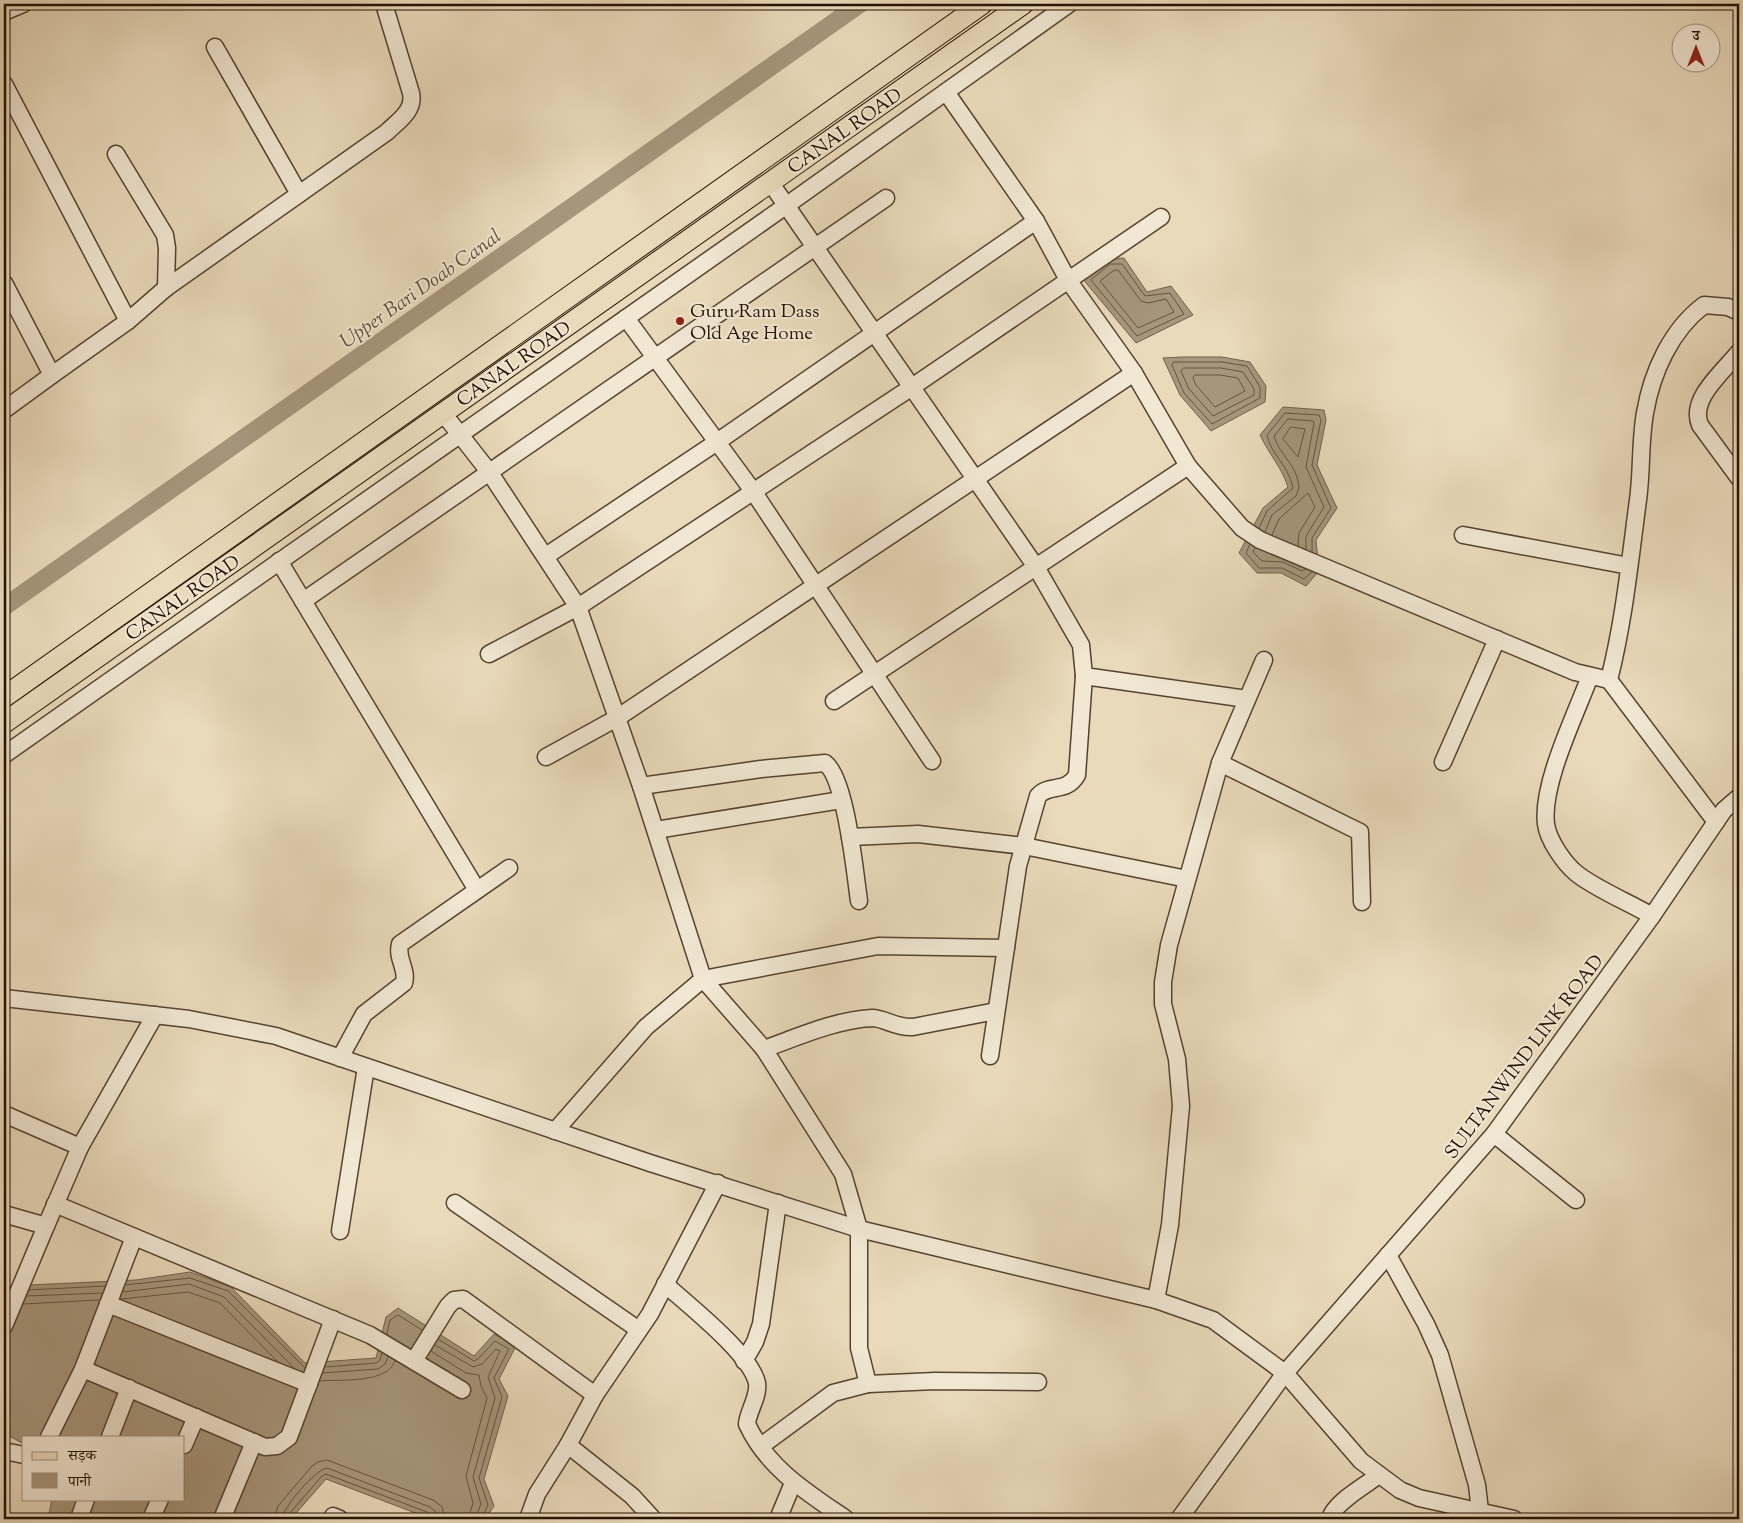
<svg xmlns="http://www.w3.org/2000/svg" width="1743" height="1523" font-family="'Sorts Mill Goudy','Noto Serif Devanagari',serif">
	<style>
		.water { fill: #a6967c; stroke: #72614c }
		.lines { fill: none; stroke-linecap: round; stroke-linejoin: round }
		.shore { stroke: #655440; stroke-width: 1 }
		.canal { stroke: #a6967c; stroke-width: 18 }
		.minor-casing { stroke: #554331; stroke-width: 19 }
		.major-casing { stroke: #241103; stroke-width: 22 }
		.minor { stroke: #f1e7d3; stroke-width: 16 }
		.major { stroke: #e9dabb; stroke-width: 20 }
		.poi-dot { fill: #8f2418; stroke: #f1e7d3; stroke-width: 2 }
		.labels { text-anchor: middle; stroke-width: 4; stroke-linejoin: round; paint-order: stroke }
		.street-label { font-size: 19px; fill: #241103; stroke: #f1e7d3 }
		.poi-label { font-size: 19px; fill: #241103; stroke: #f1e7d3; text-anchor: start }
		.water-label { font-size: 20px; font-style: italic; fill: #5e4d39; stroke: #f1e7d3 }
	</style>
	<rect width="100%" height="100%" fill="#e9dabb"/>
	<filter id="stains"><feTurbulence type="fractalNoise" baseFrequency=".004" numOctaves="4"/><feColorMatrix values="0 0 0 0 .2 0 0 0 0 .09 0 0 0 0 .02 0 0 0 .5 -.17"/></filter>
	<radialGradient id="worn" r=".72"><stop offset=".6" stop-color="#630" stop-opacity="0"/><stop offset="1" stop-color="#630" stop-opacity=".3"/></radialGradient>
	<g class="water">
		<polygon points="1124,258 1147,292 1171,286 1193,315 1136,343 1082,278 1109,259"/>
		<polygon points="1182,357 1222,357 1250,362 1266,386 1265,402 1211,431 1180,395 1163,358"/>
		<path d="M1283,407l41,3 2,10 -9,45 20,43 -21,32 3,31 -13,15 -25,-13h-24l-18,-20 24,-45 25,-21c-6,-19 -19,-33 -28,-52z"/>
		<polygon points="190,1272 231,1287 305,1363 376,1358 386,1317 398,1308 474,1356 494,1334 516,1346 499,1379 508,1396 484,1479 494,1506 485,1519 431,1519 326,1479 291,1519 48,1519 52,1499 184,1499 184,1437 24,1437 24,1444 4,1433 4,1292 8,1286 136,1280"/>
	</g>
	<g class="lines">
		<g class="shore">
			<polygon points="1111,264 1122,264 1145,296 1170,293 1184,314 1137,336 1091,280"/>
			<polygon points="1118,270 1141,301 1148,303 1166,299 1174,312 1138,328 1100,281 1113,271"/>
			<polygon points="1174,362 1222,362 1247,366 1260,387 1260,398 1212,424 1184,393 1172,365"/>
			<polygon points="1184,368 1221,368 1243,372 1254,389 1254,395 1213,416 1189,389 1181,371"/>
			<polygon points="1195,375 1220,375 1238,378 1245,391 1215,407 1196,385 1193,378"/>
			<polygon points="1291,427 1305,429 1298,457 1283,439"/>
			<path d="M1259,528l8,-17 26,-23c-5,-24 -22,-33 -26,-53l18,-22 34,2 2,5 -9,45 19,43 -19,30v14"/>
			<path d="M1265,532l7,-17 24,-19 3,-8c-1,-23 -20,-33 -25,-52l14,-17 25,2 1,2 -8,44 18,40 -18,29v13"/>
			<polyline points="1272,535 1279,519 1308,493 1315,507 1299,533 1298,546"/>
			<polyline points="1250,544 1246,553 1259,568 1282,568 1304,579 1312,572"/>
			<polyline points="1255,548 1253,552 1262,561 1283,562 1302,571 1306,569"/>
			<polyline points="125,1285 190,1278 228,1291 305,1368"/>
			<polyline points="29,1290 105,1286"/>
			<polyline points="123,1292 189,1284 224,1297 294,1368"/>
			<polyline points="27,1296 102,1293"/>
			<polyline points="121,1299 188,1292 220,1303 277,1361"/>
			<polyline points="23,1304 99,1300"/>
			<polyline points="387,1334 390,1320 398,1315 422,1330"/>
			<polyline points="438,1339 474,1361 478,1359 495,1341 509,1349 494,1378 502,1397 479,1478 488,1505 481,1519"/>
			<polyline points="435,1345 473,1367 482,1364 496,1349 500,1351 488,1377 495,1398 473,1477 481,1504 475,1519"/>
			<polyline points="431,1351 466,1373 479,1375 481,1386 487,1398 466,1476 473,1503 468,1519"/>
			<polyline points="325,1367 376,1363 380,1360 382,1353"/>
			<polyline points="323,1373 378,1369 385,1364 388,1357"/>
			<path d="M320,1381c21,-2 67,3 75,-20"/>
			<polyline points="274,1519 278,1506 312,1466 318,1462 327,1460 433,1500 442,1507 445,1519"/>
			<path d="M282,1519c0,-11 34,-50 45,-51l103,39 5,4 2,8"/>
			<polyline points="288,1519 289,1514 322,1476 326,1474 427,1512 431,1519"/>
		</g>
		<polyline class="canal" points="4,607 860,4"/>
		<defs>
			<g id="minor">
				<polyline points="4,12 23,4"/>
				<polyline points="215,47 299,194"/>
				<polyline points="4,84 128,321 52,375"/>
				<polyline points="946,92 1036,221 1068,280 1134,373 1188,466 1242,528 1260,540 1575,672 1609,680"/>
				<polyline points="116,154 165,235 167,248 166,288"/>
				<polyline points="770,182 1036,567 1081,645 1084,676 1247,699"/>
				<polyline points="4,283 52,375 4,410"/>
				<polyline points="626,318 753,491 932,761"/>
				<path d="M128,321l38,-33 221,-156c11,-11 28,-21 24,-39l-27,-89"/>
				<path d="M1739,352c-16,20 -50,47 -39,73l39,53"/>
				<polyline points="443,413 490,473 578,607 641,786 703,979 764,1049 843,1174 859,1229 859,1348 868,1384"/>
				<polyline points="1463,535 1629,566"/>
				<polyline points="546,556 717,442 1036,221"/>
				<polyline points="279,561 477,890"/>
				<polyline points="303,601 886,198"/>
				<polyline points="489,654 578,607 912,387 1161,217"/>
				<path d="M1590,676c-14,38 -49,108 -44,148 2,16 18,39 30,49 18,15 54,30 76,43"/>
				<polyline points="834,701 1188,466"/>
				<polyline points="4,755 787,205 1069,4"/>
				<polyline points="546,757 617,718 1134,373"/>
				<polyline points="1443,762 1497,639"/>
				<polyline points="1220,763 1360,832 1362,902"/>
				<path d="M641,786l120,-17 64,-6c21,15 30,110 34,138"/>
				<path d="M1716,822l-107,-142c15,-59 21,-120 29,-180 4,-29 2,-59 7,-87 7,-41 26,-83 59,-108l24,2 11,5"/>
				<polyline points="656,830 841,800"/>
				<polyline points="850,837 918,834 1024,846 1187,879"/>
				<polyline points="4,998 189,1019 276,1036 650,1163 859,1229 1156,1300 1213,1320 1285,1373 1361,1461 1400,1490 1419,1498 1514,1519"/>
				<path d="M764,1049c34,-12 71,-29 108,-31 13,0 23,10 41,9l83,-16"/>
				<path d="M990,1056l28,-190 20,-70c11,-13 28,-2 39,-21l7,-99"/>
				<path d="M340,1058l24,-44 40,-31c4,-14 -8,-24 -4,-39l109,-76"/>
				<polyline points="4,1114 80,1147"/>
				<polyline points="555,1131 646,1027 703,979 878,946 1006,948"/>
				<polyline points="1494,1134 1576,1200"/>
				<polyline points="455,1203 639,1330"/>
				<polyline points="55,1204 370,1335 462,1390"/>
				<polyline points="4,1214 46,1226 80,1147 155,1015"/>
				<polyline points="340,1231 366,1067"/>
				<polyline points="1388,1255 1426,1324 1440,1355 1477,1485 1480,1511"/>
				<path d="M665,1284c24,22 85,69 92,99 2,14 -9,28 -10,41 20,44 61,69 99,95"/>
				<polyline points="1156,1300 1170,1225 1181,1106 1177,1059 1163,1004 1163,982 1169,945 1220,763 1264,660"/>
				<polyline points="108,1304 309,1384"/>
				<polyline points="4,1326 46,1226"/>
				<polyline points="414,1361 448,1306 454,1300 463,1299 595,1395"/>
				<polyline points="744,1361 755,1342 761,1324 778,1203"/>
				<polyline points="83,1369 265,1447 277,1446 289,1437 333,1319"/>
				<polyline points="49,1437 83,1369 134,1237"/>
				<polyline points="110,1437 129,1388"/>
				<polyline points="184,1445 196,1417"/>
				<polyline points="568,1445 632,1496 653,1519"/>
				<polyline points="761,1446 833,1393 868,1384 935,1381 1038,1382"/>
				<polyline points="4,1451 24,1455"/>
				<polyline points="80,1516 86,1499"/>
				<polyline points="333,1516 340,1519"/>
				<polyline points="151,1519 160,1499"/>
				<polyline points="222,1519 254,1442"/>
				<polyline points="528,1519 537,1494 568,1445 595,1395 650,1314 718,1183"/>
				<polyline points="778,1519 793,1483"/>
				<polyline points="1179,1519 1285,1373 1494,1134 1652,916 1724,810 1739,797"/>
				<path d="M1330,1519c3,-16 36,-34 49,-44"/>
			</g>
			<g id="major">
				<polyline points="4,697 982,4"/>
				<polyline points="4,723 1023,4"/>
			</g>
		</defs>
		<use href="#minor" class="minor-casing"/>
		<use href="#major" class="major-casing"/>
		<use href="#minor" class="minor"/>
		<use href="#major" class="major"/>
	</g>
	<circle class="poi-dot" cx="680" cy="321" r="5"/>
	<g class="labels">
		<g class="street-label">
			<text transform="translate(844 130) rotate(-35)" y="7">CANAL ROAD</text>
			<text transform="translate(513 363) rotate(-35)" y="7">CANAL ROAD</text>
			<text transform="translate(182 597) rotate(-35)" y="7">CANAL ROAD</text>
			<text transform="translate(1523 1056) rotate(-53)" y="7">SULTANWIND LINK ROAD</text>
		</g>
		<g class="poi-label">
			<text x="690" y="317">Guru Ram Dass<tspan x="690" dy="22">Old Age Home</tspan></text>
		</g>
		<g class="water-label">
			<text transform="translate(420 288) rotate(-35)" y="7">Upper Bari Doab Canal</text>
		</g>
	</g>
	<rect width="1743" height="1523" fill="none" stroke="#e9dabb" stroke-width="20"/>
	<rect x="5" y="5" width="1733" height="1513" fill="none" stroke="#241103" stroke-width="2.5"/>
	<rect x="10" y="10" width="1723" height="1503" fill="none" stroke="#241103"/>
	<rect x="22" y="1436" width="162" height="65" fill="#f1e7d3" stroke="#9f9180"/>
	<rect x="32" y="1452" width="25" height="8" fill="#e9dabb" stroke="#9f9180"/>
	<text x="68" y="1460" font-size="15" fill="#241103">सड़क</text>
	<rect x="32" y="1473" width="25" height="15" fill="#a6967c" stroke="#9f9180"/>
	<text x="68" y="1486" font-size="15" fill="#241103">पानी</text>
	<g transform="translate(1696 48)"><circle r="24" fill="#f1e7d3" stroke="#9f9180"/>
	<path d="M0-4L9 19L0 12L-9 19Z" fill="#8f2418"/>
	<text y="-8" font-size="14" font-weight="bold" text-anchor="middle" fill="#241103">उ</text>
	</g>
	<rect width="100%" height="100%" filter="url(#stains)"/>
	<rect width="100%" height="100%" fill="url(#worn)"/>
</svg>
